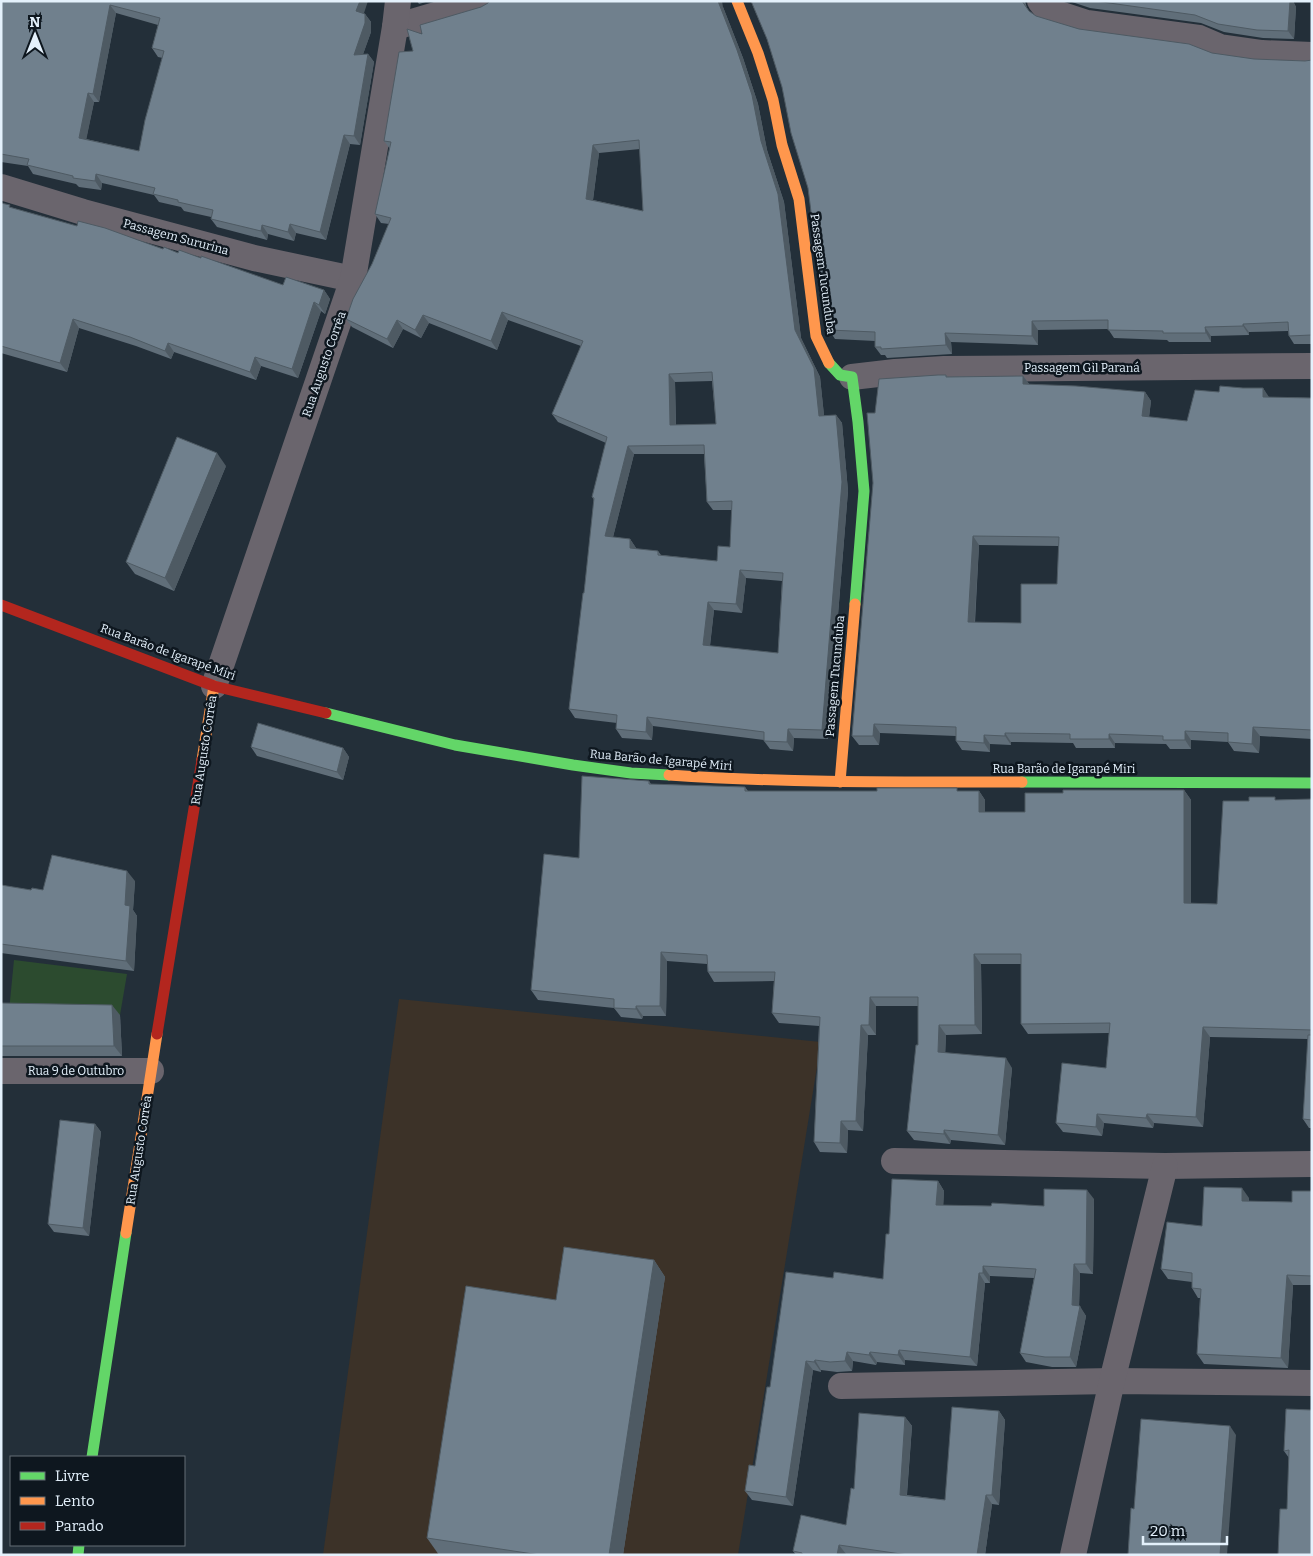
<svg xmlns="http://www.w3.org/2000/svg" width="1313" height="1556" font-family="Bitter,serif">
	<style>
		.industrial { fill: #3c3228 }
		.green { fill: #2c4b2f }
		.lines { fill: none; stroke-linecap: round; stroke-linejoin: round }
		.street { stroke: #6a656d; stroke-width: 26 }
		.fast { stroke: #63d668; stroke-width: 11 }
		.slow { stroke: #ff974d; stroke-width: 11 }
		.jam { stroke: #b3261e; stroke-width: 11 }
		.wall { fill: #606e79; fill-rule: evenodd }
		.shaded-wall { fill: #4e5a63 }
		.building { fill: #70808d; stroke: #4e5a63; fill-rule: evenodd }
		.labels { text-anchor: middle; stroke-width: 5; stroke-linejoin: round; paint-order: stroke }
		.street-label { font-size: 12px; fill: #e4f1fc; stroke: #0e171f }
	</style>
	<rect width="100%" height="100%" fill="#232f39"/>
	<polygon class="industrial" points="399,999 821,1042 738,1555 323,1555"/>
	<polygon class="green" points="14,960 127,974 120,1015 9,1011"/>
	<g class="lines">
		<g class="street">
			<polyline points="1040,1 1047,10 1087,23 1199,38 1220,47 1262,53 1312,55"/>
			<polyline points="395,27 483,1"/>
			<polyline points="1,187 83,212 254,258 353,279"/>
			<polyline points="852,377 895,372 944,369 1312,366"/>
			<polyline points="214,686 353,279 395,27 398,1"/>
			<polyline points="1,1071 151,1071"/>
			<polyline points="894,1161 1165,1166 1312,1164"/>
			<polyline points="841,1386 1112,1381 1312,1383"/>
			<polyline points="1073,1555 1112,1381 1165,1166"/>
		</g>
		<g class="fast">
			<polyline points="829,363 840,375 852,377 858,422 864,491 855,604"/>
			<polyline points="326,713 455,745 573,765 631,773 669,775"/>
			<polyline points="1022,782 1312,783"/>
			<polyline points="92,1457 126,1233"/>
			<polyline points="78,1555 79,1545"/>
		</g>
		<g class="slow">
			<polyline points="737,1 758,53 773,100 782,145 799,199 816,336 829,363"/>
			<polyline points="202,760 214,686"/>
			<path d="M669,775c118,8 235,7 353,7"/>
			<polyline points="840,782 855,604"/>
			<polyline points="126,1233 157,1034"/>
		</g>
		<g class="jam">
			<polyline points="1,605 214,686 326,713"/>
			<polyline points="157,1034 202,760"/>
		</g>
	</g>
	<g class="wall">
		<path d="M1,1l364,13 6,8v10l-8,22h5l6,8 -14,83 -10,-1 -24,96 -30,-7 -2,8 -26,-7 -1,6 -50,-13 -6,-8v-2l-27,-6 -3,-4 -22,-5 -5,-7 -52,-12 -1,7 -22,-3 -3,-3 -43,-10 -5,-8 -27,-4zM116,13l42,12 -6,23 6,9 5,1 -24,93 -53,-12 8,-37h5z"/>
		<polygon points="417,1 429,1 419,4"/>
		<polygon points="751,1 1025,1 1027,8 1029,11 1036,16 1079,29 1212,53 1254,59 1305,61 1312,60 1312,344 1294,344 1289,336 1288,331 1249,332 1249,335 1211,336 1211,342 1169,342 1167,340 1114,338 1108,329 1038,330 1038,345 951,342 952,354 887,358 885,355 881,355 875,347 875,341 835,339 829,330 808,188 782,87 767,39"/>
		<polygon points="1069,1 1293,1 1296,7 1294,39 1263,38 1224,32 1201,23 1090,8"/>
		<path d="M488,3l235,4 20,51 15,46 9,46 17,52 17,136 19,39 4,39 12,-1 6,8 6,68 -20,248 -34,-1 -1,13 -23,-2 -6,-8v-1l-111,-14 -1,14 -30,-2 -6,-9 1,-6 -42,-5 -6,-9 15,-116 10,-93 -2,-3 14,-54 -48,-21 -6,-8 29,-68 -73,-26 -11,30 -68,-27 -8,15 -18,-9 -10,19 -41,-21 -6,-8 26,-55 17,-40 -8,-1 -6,-9 15,-65 -6,-8 29,-90 9,-17 59,-27zM640,149l3,62 -50,-11 6,-47zM712,381l4,43 -40,1 -1,-43zM634,454h70l3,48 6,8h19l-2,37 -13,14 -56,-6 -3,-4 -22,-2v-1l-6,-9 -17,-2zM746,578l36,3 -4,72 -68,-7 4,-36 28,3z"/>
		<polygon points="1,203 13,208 77,226 163,249 201,258 283,285 324,290 330,299 325,314 321,311 298,378 261,366 256,380 174,352 171,359 136,346 79,328 67,372 1,353"/>
		<path d="M946,375l2,2 75,-1 6,8 116,8 6,9 -2,16 38,4 32,-29 24,-4h20l5,9 44,1v341l-52,-3 -1,17 -25,-2 -6,-9 -37,-2v9h-21l-4,-5 -51,-1v5h-39l-3,-5 -62,-1v3l-21,-1v8l-28,-2 -6,-9v-5l-76,-3 -1,12h-20l-7,-9 21,-253 2,-70zM979,545l80,1 -2,38 -36,39h-46z"/>
		<polygon points="226,466 174,591 135,574 126,562"/>
		<polygon points="251,747 343,748 349,757 343,780 257,756"/>
		<polygon points="649,781 651,784 745,787 748,791 979,791 985,800 985,812 1025,812 1063,793 1184,790 1191,800 1191,903 1217,904 1249,801 1312,799 1312,1128 1309,1128 1303,1119 1308,1039 1210,1037 1203,1127 1154,1123 1153,1128 1104,1123 1102,1136 1063,1132 1056,1123 1106,1068 1109,1033 1028,1034 1021,1024 1021,964 981,964 982,1034 946,1035 945,1053 1012,1068 1005,1145 951,1140 950,1144 914,1140 907,1131 918,1045 918,1006 876,1006 876,1035 868,1035 863,1131 848,1130 847,1153 820,1152 814,1142 819,1026 779,1023 772,1013 774,981 714,982 708,972 707,964 667,961 666,1016 643,1016 642,1019 621,1017 614,1008 538,1000 531,990 579,858"/>
		<polygon points="135,881 133,910 137,916 134,971 1,953 1,885 31,890 43,890"/>
		<polygon points="1,1003 120,1015 122,1056 1,1056"/>
		<polygon points="95,1124 101,1132 89,1236 54,1232 48,1224"/>
		<polygon points="938,1181 944,1191 943,1205 991,1206 1044,1206 1094,1199 1093,1274 1080,1273 1079,1306 1086,1316 1076,1367 1052,1367 1026,1362 1020,1353 1034,1278 990,1276 990,1283 985,1283 977,1366 905,1360 905,1365 877,1362 876,1365 853,1361 852,1371 837,1372 821,1370 821,1372 813,1370 793,1506 752,1500 745,1491 755,1466 770,1387 833,1278 883,1279 889,1234"/>
		<polygon points="1312,1191 1312,1285 1293,1285 1288,1368 1204,1364 1197,1354 1200,1298 1198,1298 1192,1288 1192,1282 1168,1279 1161,1269 1202,1226 1249,1198 1249,1201 1292,1202"/>
		<polygon points="654,1260 665,1277 623,1555 439,1555 427,1538 556,1300"/>
		<polygon points="1286,1409 1312,1555 1287,1509 1289,1458 1284,1451"/>
		<polygon points="999,1411 1005,1420 999,1505 992,1504 985,1555 796,1555 793,1551 846,1525 854,1489 905,1417 912,1426 907,1495 945,1500"/>
	</g>
	<g class="shaded-wall">
		<polygon points="360,1 368,1 362,19 356,11"/>
		<polygon points="718,1 722,1 723,7 743,58 758,104 767,150 784,202 801,338 820,377 825,424 819,416 795,330"/>
		<polygon points="1290,1 1293,1 1296,7 1294,39 1288,31"/>
		<polygon points="110,5 116,13 99,102 93,94"/>
		<polygon points="365,14 371,22 371,32 360,63 354,55"/>
		<polygon points="368,54 374,62 360,145 354,136"/>
		<polygon points="88,93 94,102 85,146 79,138"/>
		<polygon points="344,135 350,144 326,240 320,232"/>
		<polygon points="593,145 599,153 592,207 586,199"/>
		<polygon points="96,174 102,183 101,190 95,181"/>
		<polygon points="290,224 296,233 294,241 288,232"/>
		<polygon points="262,225 268,234 267,240 261,231"/>
		<polygon points="324,290 330,299 325,314 319,305"/>
		<polygon points="314,302 321,311 298,378 292,369"/>
		<polygon points="502,312 508,320 497,350 491,341"/>
		<polygon points="423,315 429,323 421,338 415,330"/>
		<polygon points="73,319 79,328 67,372 60,363"/>
		<polygon points="397,320 403,329 393,348 387,339"/>
		<polygon points="1032,321 1038,330 1038,345 1032,336"/>
		<polygon points="1243,324 1249,332 1249,335 1243,326"/>
		<polygon points="1205,327 1211,336 1211,342 1206,333"/>
		<polygon points="945,333 951,342 952,354 946,345"/>
		<polygon points="168,343 174,352 171,359 165,351"/>
		<polygon points="255,357 261,366 256,380 250,372"/>
		<polygon points="669,374 675,382 676,433 670,425"/>
		<polygon points="1023,376 1030,385 1023,384"/>
		<polygon points="1263,388 1269,397 1263,397"/>
		<polygon points="1145,392 1151,401 1148,425 1142,416"/>
		<polygon points="836,415 842,423 848,491 828,739 822,730"/>
		<polygon points="628,446 634,454 611,545 605,536"/>
		<polygon points="217,453 226,466 174,591 165,578"/>
		<polygon points="973,536 979,545 974,632 968,622"/>
		<polygon points="630,539 636,548 635,557 630,548"/>
		<polygon points="740,570 746,578 742,613 736,604"/>
		<polygon points="708,602 714,610 709,653 703,645"/>
		<polygon points="647,717 653,726 652,740 646,732"/>
		<polygon points="874,724 880,733 879,745 873,736"/>
		<polygon points="1253,727 1260,736 1259,753 1252,744"/>
		<polygon points="788,729 794,738 793,751 787,742"/>
		<polygon points="1185,731 1191,740 1191,749 1185,740"/>
		<polygon points="1005,733 1011,742 1011,745 1005,736"/>
		<polygon points="1109,734 1115,743 1115,748 1109,739"/>
		<polygon points="984,735 990,744 990,752 984,743"/>
		<polygon points="343,748 349,757 343,780 337,772"/>
		<polygon points="1184,790 1191,800 1191,912 1184,903"/>
		<polygon points="979,791 985,800 985,821 979,812"/>
		<polygon points="127,871 135,881 133,910 137,916 134,971 126,961 125,905"/>
		<polygon points="661,952 667,961 666,1016 660,1006"/>
		<polygon points="974,954 981,964 982,1034 975,1025"/>
		<polygon points="870,997 876,1006 876,1035 869,1025"/>
		<polygon points="112,1005 120,1015 122,1056 114,1046"/>
		<polygon points="636,1006 643,1016 642,1019 636,1009"/>
		<polygon points="861,1025 868,1035 863,1131 856,1121"/>
		<polygon points="939,1025 946,1035 945,1062 938,1052"/>
		<polygon points="1203,1027 1210,1037 1203,1127 1196,1117"/>
		<polygon points="1006,1058 1012,1068 1005,1145 998,1135"/>
		<polygon points="1097,1114 1104,1123 1102,1136 1096,1127"/>
		<polygon points="1147,1114 1154,1123 1153,1128 1146,1118"/>
		<polygon points="841,1121 848,1130 847,1153 840,1143"/>
		<polygon points="95,1124 101,1132 89,1236 83,1228"/>
		<polygon points="944,1130 951,1140 950,1144 944,1134"/>
		<polygon points="938,1181 944,1191 943,1215 936,1205"/>
		<polygon points="1242,1188 1249,1198 1248,1211 1242,1201"/>
		<polygon points="1087,1190 1094,1199 1093,1274 1086,1264"/>
		<polygon points="654,1260 665,1277 623,1555 609,1555"/>
		<polygon points="1074,1264 1080,1273 1079,1309 1080,1306 1086,1316 1076,1367 1070,1357"/>
		<polygon points="983,1266 990,1276 990,1283 983,1273"/>
		<polygon points="979,1273 985,1283 977,1366 970,1357"/>
		<polygon points="1287,1275 1293,1285 1288,1368 1281,1358"/>
		<polygon points="899,1350 905,1360 905,1365 898,1355"/>
		<polygon points="847,1352 853,1361 852,1371 845,1361"/>
		<polygon points="870,1352 877,1362 876,1365 869,1355"/>
		<polygon points="815,1360 821,1370 821,1372 814,1362"/>
		<polygon points="806,1361 813,1370 793,1506 786,1497"/>
		<polygon points="999,1411 1005,1420 999,1505 992,1495"/>
		<polygon points="905,1417 912,1426 906,1504 900,1495"/>
		<polygon points="1230,1426 1236,1435 1227,1555 1220,1555"/>
		<polygon points="986,1495 992,1504 985,1555 977,1555"/>
		<polygon points="839,1545 846,1554 846,1555 837,1555"/>
	</g>
	<g class="building">
		<path d="M1,1h359l-4,10 9,3v9l-11,32 14,-1 -14,82 -10,-1 -24,97 -30,-8 -2,8 -26,-7 -1,6 -50,-12 2,-9 -35,-8v-2l-25,-6 2,-6 -59,-14 -1,7 -22,-3v-2l-46,-11 2,-6 -28,-5zM110,5l50,13 -8,30 12,3 -19,69 -6,31 -60,-13 9,-45 5,1z"/>
		<path d="M489,1h229l19,49 15,45 9,46 17,53 17,136 19,38 5,48 17,-1 6,67 -20,248 -34,-1 -1,13 -23,-1v-9l-117,-15 -1,15 -30,-3 1,-14 -48,-6 14,-116h1l10,-95 -2,-1 15,-60 -55,-23 31,-73 -81,-29 -11,29 -68,-26 -8,15 -18,-10 -10,19 -41,-20 7,-20 19,-35 19,-46 -16,-4 16,-72 -7,-1 15,-89 14,-1 -6,-22 15,5 -2,-9 61,-18 7,-4zM639,140l4,71 -57,-12 7,-54zM712,372l4,52 -46,1 -1,-51zM704,445l3,57 25,-1 -2,46 -12,-1 -1,15 -59,-6v-4l-28,-3v-9l-25,-3 23,-90zM740,570l43,3 -5,80 -75,-8 5,-43 28,2z"/>
		<polygon points="751,1 1022,1 1029,11 1036,16 1079,29 1189,44 1212,53 1254,59 1305,61 1312,60 1311,335 1289,336 1288,322 1243,324 1243,326 1205,327 1206,333 1163,333 1163,331 1108,330 1108,320 1032,321 1032,336 945,333 946,345 881,349 881,347 875,347 875,332 829,330 825,323 808,188 791,133 782,87 767,39"/>
		<polygon points="1095,1 1290,1 1288,31 1257,30 1218,24 1195,15"/>
		<polygon points="1,203 10,205 9,207 77,226 78,221 105,228 163,249 164,247 178,253 179,250 201,258 201,256 283,285 286,277 324,290 319,305 314,302 292,369 255,357 250,372 168,343 165,351 130,337 73,319 60,363 1,346"/>
		<path d="M938,375h8v2l77,-1v8l53,2 69,6 -3,24 45,5 8,-31 24,2 1,-6 23,2h20v9l49,1v332l-59,-3 -1,17 -24,-2v-9l-43,-2v9h-22v-4l-54,-2v5h-39v-5l-65,-1v3l-21,-1v8l-28,-2v-14l-82,-3 -1,12h-21l21,-253 -6,-70h8l4,-34zM973,536l86,1 -2,47h-36v39l-53,-1z"/>
		<polygon points="177,437 217,453 165,578 126,562"/>
		<polygon points="258,723 343,748 337,772 251,747"/>
		<polygon points="582,776 649,781 649,784 745,787 745,791 877,791 877,788 957,788 957,791 979,791 979,812 1025,812 1025,793 1063,793 1063,790 1184,790 1184,903 1217,904 1223,801 1249,801 1249,797 1275,797 1275,800 1312,799 1312,1030 1203,1027 1196,1117 1147,1114 1146,1118 1097,1114 1096,1127 1056,1123 1062,1063 1106,1068 1110,1023 1021,1024 1021,954 974,954 975,1025 939,1025 938,1052 1006,1058 998,1135 944,1130 944,1134 907,1131 916,1045 918,1045 918,997 870,997 869,1025 861,1025 856,1121 841,1121 840,1143 814,1142 820,1017 772,1013 775,972 708,972 707,955 661,952 660,1006 636,1006 636,1009 614,1008 614,999 531,990 544,854 579,858"/>
		<polygon points="52,855 127,871 125,905 130,906 126,961 1,944 1,885 31,890 32,888 43,890"/>
		<polygon points="1,1003 112,1005 114,1046 1,1046"/>
		<polygon points="1308,1035 1312,1035 1312,1120 1303,1119"/>
		<polygon points="60,1120 95,1124 83,1228 48,1224"/>
		<polygon points="892,1179 938,1181 936,1205 991,1206 992,1203 1044,1206 1044,1189 1087,1190 1086,1264 1074,1264 1072,1305 1080,1306 1070,1357 1045,1357 1020,1353 1036,1269 983,1266 983,1273 979,1273 970,1357 899,1350 898,1355 870,1352 869,1355 847,1352 845,1361 830,1362 815,1360 814,1362 806,1361 786,1497 745,1491 749,1465 755,1466 767,1387 770,1387 786,1272 833,1278 834,1272 883,1279 886,1234 889,1234"/>
		<polygon points="1204,1187 1242,1188 1242,1201 1292,1202 1292,1191 1312,1191 1312,1276 1287,1275 1281,1358 1197,1354 1201,1289 1192,1288 1192,1273 1161,1269 1167,1222 1202,1226"/>
		<polygon points="564,1247 654,1260 609,1555 540,1555 427,1538 466,1286 556,1300"/>
		<polygon points="952,1407 999,1411 992,1495 986,1495 977,1555 908,1555 839,1545 837,1555 802,1555 802,1553 793,1551 801,1515 846,1525 851,1488 854,1489 859,1413 905,1417 900,1495 945,1500"/>
		<polygon points="1286,1409 1312,1410 1312,1555 1278,1555 1280,1509 1287,1509 1289,1450 1284,1451"/>
		<polygon points="1141,1419 1230,1426 1220,1555 1128,1555 1131,1508 1134,1509"/>
	</g>
	<g class="labels">
		<g class="street-label">
			<text transform="translate(176 237) rotate(15)" y="4">Passagem Sururina</text>
			<text transform="translate(823 274) rotate(82)" y="4">Passagem Tucunduba</text>
			<text transform="translate(324 364) rotate(-71)" y="4">Rua Augusto Corrêa</text>
			<text x="1082" y="372">Passagem Gil Paraná</text>
			<text transform="translate(168 652) rotate(20)" y="4">Rua Barão de Igarapé Miri</text>
			<text transform="translate(835 676) rotate(-85)" y="4">Passagem Tucunduba</text>
			<text transform="translate(204 750) rotate(-81)" y="4">Rua Augusto Corrêa</text>
			<text transform="translate(661 760) rotate(5)" y="4">Rua Barão de Igarapé Miri</text>
			<text x="1064" y="773">Rua Barão de Igarapé Miri</text>
			<text x="76" y="1075">Rua 9 de Outubro</text>
			<text transform="translate(139 1150) rotate(-81)" y="4">Rua Augusto Corrêa</text>
		</g>
	</g>
	<rect width="1313" height="1556" fill="none" stroke="#e4f1fc" stroke-width="5"/>
	<rect x="10" y="1456" width="175" height="90" fill="#0e171f" stroke="#646e77"/>
	<rect x="20" y="1472" width="25" height="8" fill="#63d668" stroke="#646e77"/>
	<text x="55" y="1481" font-size="15" fill="#e4f1fc">Livre</text>
	<rect x="20" y="1497" width="25" height="8" fill="#ff974d" stroke="#646e77"/>
	<text x="55" y="1506" font-size="15" fill="#e4f1fc">Lento</text>
	<rect x="20" y="1522" width="25" height="8" fill="#b3261e" stroke="#646e77"/>
	<text x="55" y="1531" font-size="15" fill="#e4f1fc">Parado</text>
	<g transform="translate(35 35)" stroke="#0e171f" stroke-width="4" paint-order="stroke">
	<path d="M0-4L9 19L0 12L-9 19Z" fill="#e4f1fc"/>
	<text y="-8" font-size="14" font-weight="bold" text-anchor="middle" fill="#e4f1fc">N</text>
	</g>
	<path d="M1143 1536v8h84v-8" fill="none" stroke="#e4f1fc" stroke-width="2.5"/>
	<text x="1150" y="1536" font-size="15" fill="#e4f1fc" stroke="#0e171f" stroke-width="4" paint-order="stroke">20 m</text>
</svg>
